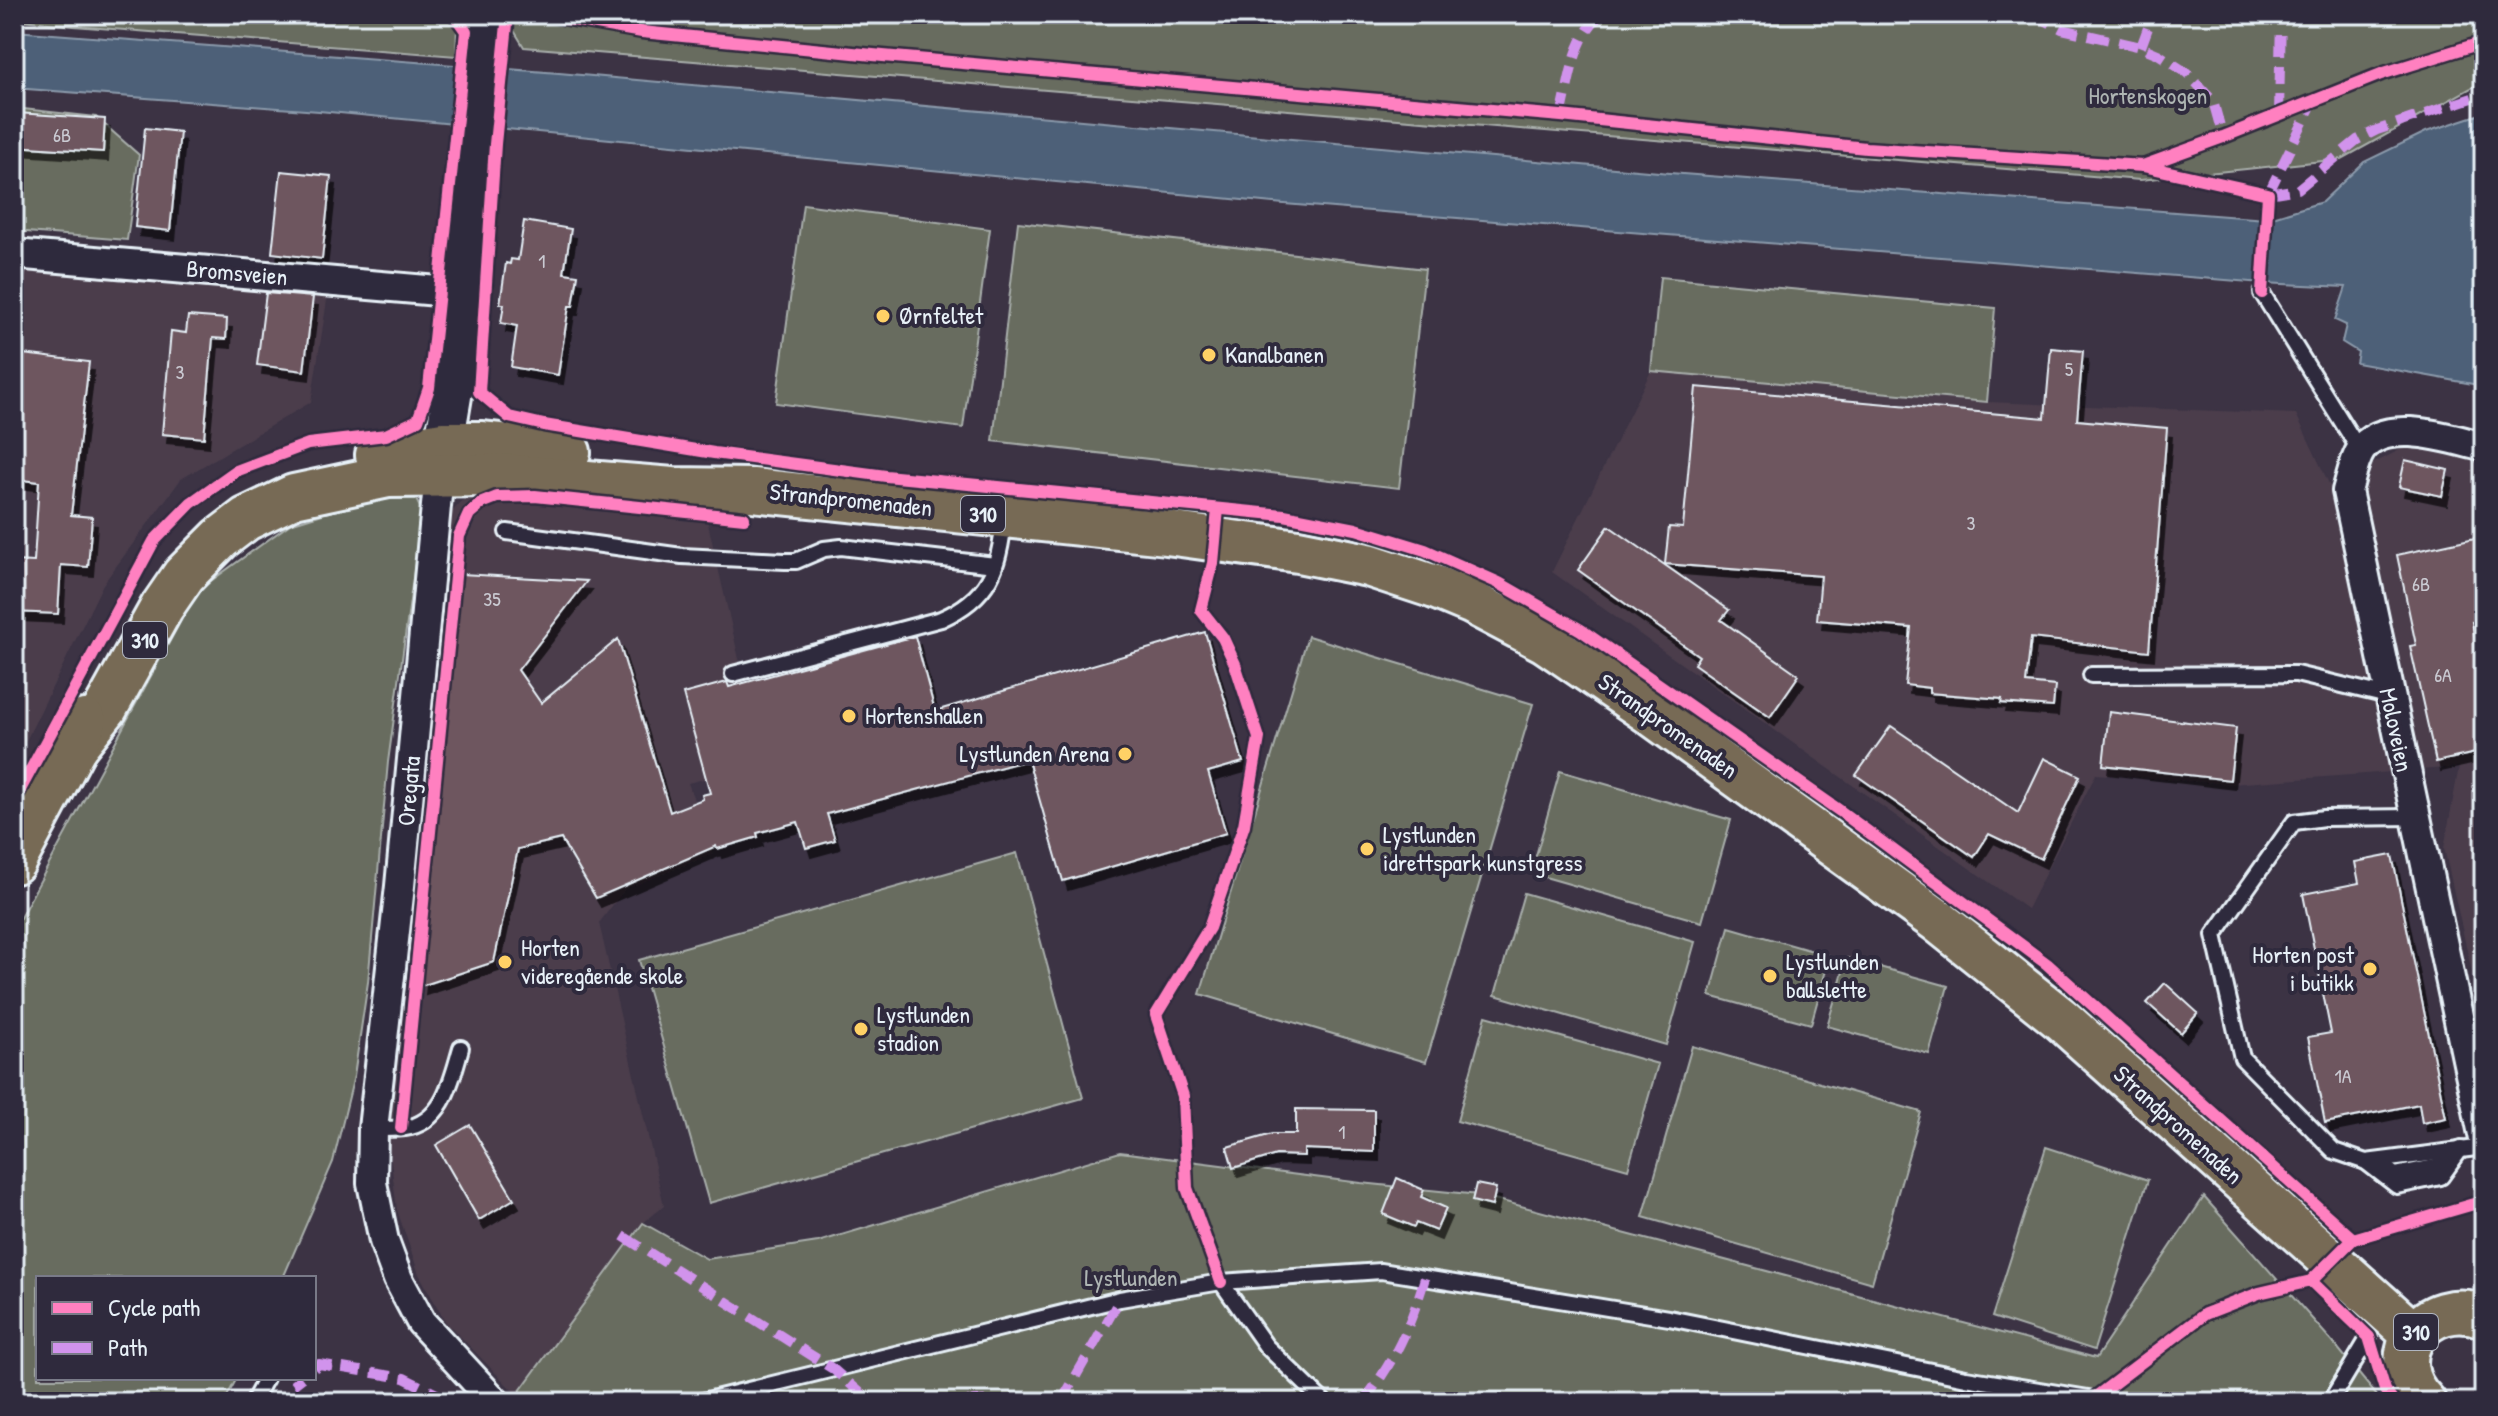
<svg xmlns="http://www.w3.org/2000/svg" width="2498" height="1416" font-family="'Patrick Hand',sans-serif">
	<style>
		.built { fill: #4b3e4c }
		.green { fill: #686c5e; stroke: #a8aeab; stroke-width: 2 }
		.water { fill: #4d6078; stroke: #8b9aab; stroke-width: 2 }
		.building { fill: #6e575f; stroke: #e8f1f8; stroke-width: 2; filter: url(#shadow) }
		.lines { fill: none; stroke-linecap: round; stroke-linejoin: round }
		.service-casing { stroke: #e8f1f8; stroke-width: 20 }
		.minor-casing { stroke: #e8f1f8; stroke-width: 34 }
		.secondary-casing { stroke: #e8f1f8; stroke-width: 44 }
		.primary-casing { stroke: #e8f1f8; stroke-width: 48 }
		.service { stroke: #2f2a3d; stroke-width: 14 }
		.minor { stroke: #2f2a3d; stroke-width: 28 }
		.secondary { stroke: #2f2a3d; stroke-width: 38 }
		.primary { stroke: #776a54; stroke-width: 42 }
		.quiet { stroke: #d193ec; stroke-width: 10; stroke-dasharray: 20 10; stroke-linecap: butt }
		.cycleway-casing { stroke: #2f2a3d; stroke-width: 17 }
		.cycleway { stroke: #ff80c0; stroke-width: 12 }
		.poi-dot { fill: #ffd166; stroke: #2f2a3d; stroke-width: 3 }
		.labels { text-anchor: middle; stroke-width: 8; stroke-linejoin: round; paint-order: stroke }
		.number-label { font-size: 20px; fill: #cacad2 }
		.shield { fill: #2f2a3d; stroke: #b0b5c0; stroke-width: 2 }
		.shield-label { font-size: 22px; font-weight: bold; fill: #e8f1f8 }
		.park-label { font-size: 24px; fill: #aeb5b3; stroke: #2f2a3d }
		.street-label { font-size: 24px; fill: #e8f1f8; stroke: #2f2a3d }
		.poi-label { font-size: 24px; fill: #e8f1f8; stroke: #2f2a3d; text-anchor: start }
	</style>
	<defs>
		<filter id="shadow"><feDropShadow dx="5" dy="9" stdDeviation="0" flood-color="#0009"/></filter>
	</defs>
	<rect width="100%" height="100%" fill="#3c3344"/>
	<filter id="ink" filterUnits="userSpaceOnUse"><feTurbulence type="fractalNoise" baseFrequency=".0125" numOctaves="2"/><feDisplacementMap in="SourceGraphic" scale="16" xChannelSelector="R" yChannelSelector="G"/><feConvolveMatrix kernelMatrix="1 2 1 2 8 2 1 2 1" color-interpolation-filters="sRGB"/></filter>
	<g filter="url(#ink)">
		<g class="built">
			<polygon points="14,255 330,281 311,402 181,479 103,584 14,765"/>
			<polygon points="1651,371 1987,402 2296,414 2330,486 2417,441 2484,453 2484,1026 2444,848 2459,767 2231,784 2096,774 2027,909 1552,572"/>
			<polygon points="502,489 706,515 763,764 688,783 713,854 625,889 599,923 664,1206 643,1223 517,1395 445,1321 419,1274 397,1210 388,1136 444,520 473,490"/>
		</g>
		<g class="green">
			<polygon points="14,14 447,14 457,25 456,56 74,26 14,19"/>
			<polygon points="504,14 2484,14 2484,81 2342,159 2140,180 524,47"/>
			<polygon points="14,108 96,117 139,155 127,240 14,231"/>
			<polygon points="803,204 990,229 963,428 776,403"/>
			<polygon points="1018,222 1425,269 1399,488 993,441"/>
			<polygon points="1660,277 1995,308 1987,402 1651,371"/>
			<polygon points="397,491 415,497 422,512 388,762 368,982 354,1076 333,1162 283,1278 38,1278 38,1378 237,1378 224,1402 14,1402 14,929 197,591 290,524"/>
			<polygon points="1308,636 1533,704 1426,1062 1200,994"/>
			<polygon points="1560,771 1731,820 1702,922 1531,873"/>
			<polygon points="1017,853 1083,1098 709,1203 639,960"/>
			<polygon points="1524,893 1695,942 1666,1045 1495,995"/>
			<polygon points="1729,927 1830,956 1811,1024 1710,996"/>
			<polygon points="1847,958 1948,986 1929,1054 1827,1026"/>
			<polygon points="1486,1016 1658,1064 1628,1169 1457,1121"/>
			<polygon points="1692,1046 1921,1112 1872,1283 1643,1217"/>
			<polygon points="2046,1147 2148,1180 2094,1350 1992,1317"/>
			<polygon points="1120,1152 1361,1183 1479,1195 2096,1358 2204,1197 2337,1347 2382,1402 524,1402 517,1395 643,1223 707,1259 818,1242"/>
		</g>
		<polygon class="water" points="14,31 559,73 1670,173 2266,219 2322,202 2364,162 2426,132 2484,113 2484,386 2356,363 2358,352 2342,342 2346,325 2335,320 2346,287 2263,283 1284,204 319,111 14,88"/>
		<g class="building">
			<polygon points="17,113 105,119 103,152 14,146"/>
			<polygon points="145,128 180,132 170,231 135,227"/>
			<polygon points="281,171 331,176 322,259 272,253"/>
			<polygon points="524,221 571,229 564,273 578,275 573,306 569,306 558,375 511,367 517,326 501,323 504,304 500,304 506,263 510,264 511,259 518,260"/>
			<polygon points="266,293 313,297 304,371 257,365"/>
			<polygon points="188,316 227,319 226,339 213,338 204,438 162,434 171,331 186,333"/>
			<polygon points="2051,348 2083,351 2077,420 2167,428 2149,651 2031,638 2026,683 2055,686 2053,707 2001,703 2002,699 1929,693 1929,688 1905,685 1911,628 1817,620 1821,576 1665,564 1669,527 1683,528 1696,387 2045,418"/>
			<polygon points="23,354 89,362 71,515 92,517 88,567 61,565 58,614 14,612 14,561 34,562 39,482 14,479 14,372 20,373"/>
			<polygon points="2405,460 2448,470 2442,496 2399,487"/>
			<polygon points="1609,526 1729,610 1721,620 1799,675 1770,717 1694,664 1699,656 1578,570"/>
			<polygon points="2484,536 2484,624 2472,622 2484,684 2484,751 2436,762 2410,646 2416,645 2397,555"/>
			<polygon points="461,574 587,581 518,670 541,703 618,639 670,812 703,799 702,795 710,793 683,694 727,682 729,687 915,636 935,711 1205,632 1243,762 1208,772 1226,833 1063,881 1028,760 827,814 835,840 806,848 798,822 757,833 758,837 717,849 716,846 596,898 561,839 518,849 494,962 421,986"/>
			<polygon points="2109,712 2236,728 2230,780 2103,765"/>
			<polygon points="1891,726 2018,813 2044,758 2080,776 2041,859 1989,834 1974,857 1856,775"/>
			<polygon points="2392,855 2446,1118 2422,1123 2419,1104 2325,1123 2308,1037 2331,1033 2303,894 2359,883 2355,862"/>
			<polygon points="2165,983 2198,1013 2181,1033 2147,1003"/>
			<polygon points="1296,1109 1374,1110 1374,1152 1304,1149 1304,1156 1276,1155 1233,1168 1227,1147 1272,1134 1296,1134"/>
			<polygon points="470,1125 514,1199 479,1220 436,1145"/>
			<polygon points="1397,1178 1424,1190 1421,1197 1446,1208 1436,1231 1416,1223 1414,1227 1383,1214"/>
			<polygon points="1476,1184 1496,1188 1492,1206 1472,1201"/>
		</g>
		<g class="lines">
			<defs>
				<g id="service">
					<polyline points="14,284 18,254"/>
					<polyline points="2262,293 2360,451"/>
					<polyline points="507,532 682,556 785,561 796,561 824,549 841,547 995,565"/>
					<path d="M733,674l208,-55c48,-21 59,-51 63,-101"/>
					<polyline points="2091,675 2296,674 2388,696"/>
					<polyline points="2415,817 2324,818 2294,822 2214,935 2242,1058 2334,1151 2366,1162 2484,1147"/>
					<path d="M373,1129c11,0 22,0 32,-1 39,-5 47,-50 56,-80"/>
					<polyline points="2366,1162 2397,1186 2441,1177 2461,1149"/>
					<polyline points="2383,1166 2395,1175 2439,1166 2448,1154"/>
					<polyline points="1221,1282 1266,1346 1324,1402"/>
					<polyline points="253,1402 266,1378"/>
					<polyline points="699,1402 1120,1299 1221,1282 1381,1271 1669,1318 1966,1378 2113,1402"/>
					<polyline points="2330,1402 2369,1337"/>
				</g>
				<g id="minor">
					<polyline points="14,254 461,293"/>
					<path d="M2484,447c-33,-8 -100,-31 -123,3 -7,10 -10,28 -14,41l137,648"/>
					<polyline points="439,474 400,886 373,1129 372,1183 384,1241 398,1279 421,1322 495,1402"/>
				</g>
				<polyline id="secondary" points="439,473 453,390 484,14"/>
				<g id="primary">
					<polyline points="377,455 443,443 480,443 569,452"/>
					<polyline points="75,747 106,708 162,607 184,575 221,538 246,519 294,496 388,476 501,475 673,489 752,490 1167,533 1298,551 1368,565 1435,587 1471,602 1545,641 1653,715 1938,921 2062,1020 2414,1335"/>
					<polyline points="14,862 75,747 85,721"/>
					<path d="M2424,1402c-45,-45 2,-108 60,-86"/>
				</g>
			</defs>
			<use href="#service" class="service-casing"/>
			<use href="#minor" class="minor-casing"/>
			<use href="#secondary" class="secondary-casing"/>
			<use href="#primary" class="primary-casing"/>
			<use href="#service" class="service"/>
			<use href="#minor" class="minor"/>
			<use href="#secondary" class="secondary"/>
			<use href="#primary" class="primary"/>
			<g class="quiet">
				<polyline points="2033,14 2062,29 2141,47 2158,54 2187,73 2213,101 2223,137"/>
				<polyline points="2141,47 2153,14"/>
				<polyline points="2279,115 2281,14"/>
				<path d="M1561,116c9,-35 12,-79 41,-102"/>
				<polyline points="2268,194 2298,189 2357,140 2377,130 2484,94"/>
				<polyline points="2268,194 2313,102"/>
				<polyline points="623,1236 833,1369 871,1402"/>
				<polyline points="314,1368 319,1364 404,1378 453,1402"/>
				<polyline points="293,1385 302,1378"/>
				<polyline points="965,1402 993,1400 998,1402"/>
				<polyline points="1061,1402 1120,1299"/>
				<path d="M1363,1402c33,-43 46,-73 62,-124"/>
			</g>
			<defs>
				<g id="cycleway">
					<polyline points="508,14 495,144 479,392 509,417 544,425 714,453 886,476 1284,515 1356,529 1425,550 1499,583 1581,630 1840,811 2047,964 2353,1239 2484,1201"/>
					<polyline points="540,14 642,32 883,56 1561,116 1866,148 2143,166 2268,194 2262,293"/>
					<polyline points="2143,166 2223,137 2381,74 2484,42"/>
					<polyline points="1218,509 1213,563 1201,610 1223,638 1235,664 1259,738 1244,825 1209,928 1156,1015 1183,1096 1187,1188 1221,1282"/>
					<polyline points="14,801 154,541 191,503 236,471 308,444 386,435 418,420 429,388 466,31 454,14"/>
					<polyline points="401,1128 459,536 469,514 482,503 497,497 535,496 744,518"/>
					<polyline points="2311,1281 2369,1337 2385,1390 2393,1402"/>
					<polyline points="2089,1402 2205,1314 2259,1293 2311,1281 2353,1239"/>
				</g>
			</defs>
			<use href="#cycleway" class="cycleway-casing"/>
			<use href="#cycleway" class="cycleway"/>
		</g>
	</g>
	<g class="poi-dot">
		<circle cx="883" cy="316" r="8"/>
		<circle cx="1209" cy="355" r="8"/>
		<circle cx="849" cy="716" r="8"/>
		<circle cx="1125" cy="754" r="8"/>
		<circle cx="1367" cy="849" r="8"/>
		<circle cx="505" cy="962" r="8"/>
		<circle cx="2370" cy="969" r="8"/>
		<circle cx="1770" cy="976" r="8"/>
		<circle cx="861" cy="1029" r="8"/>
	</g>
	<g class="labels">
		<g class="number-label">
			<text x="62" y="142">6B</text>
			<text x="542" y="268">1</text>
			<text x="2069" y="376">5</text>
			<text x="180" y="379">3</text>
			<text x="1971" y="530">3</text>
			<text x="2421" y="591">6B</text>
			<text x="492" y="606">35</text>
			<text x="2443" y="682">6A</text>
			<text x="2343" y="1083">1A</text>
			<text x="1342" y="1139">1</text>
		</g>
		<g class="shield">
			<rect x="961" y="496" width="44" height="36" rx="6"/>
			<rect x="123" y="622" width="44" height="36" rx="6"/>
			<rect x="2394" y="1314" width="44" height="36" rx="6"/>
		</g>
		<g class="shield-label">
			<text x="983" y="522">310</text>
			<text x="145" y="648">310</text>
			<text x="2416" y="1340">310</text>
		</g>
		<g class="park-label">
			<text x="2148" y="104">Hortenskogen</text>
			<text x="1131" y="1286">Lystlunden</text>
		</g>
		<g class="street-label">
			<text transform="translate(237 273) rotate(5)" y="8">Bromsveien</text>
			<text transform="translate(851 500) rotate(6)" y="8">Strandpromenaden</text>
			<text transform="translate(1668 726) rotate(35)" y="8">Strandpromenaden</text>
			<text transform="translate(2396 730) rotate(78)" y="8">Moloveien</text>
			<text transform="translate(409 791) rotate(-85)" y="8">Oregata</text>
			<text transform="translate(2178 1125) rotate(42)" y="8">Strandpromenaden</text>
		</g>
		<g class="poi-label">
			<text x="899" y="324">Ørnfeltet</text>
			<text x="1225" y="363">Kanalbanen</text>
			<text x="865" y="724">Hortenshallen</text>
			<text x="1109" y="762" text-anchor="end">Lystlunden Arena</text>
			<text x="1383" y="843">Lystlunden<tspan x="1383" dy="28">idrettspark kunstgress</tspan></text>
			<text x="521" y="956">Horten<tspan x="521" dy="28">videregående skole</tspan></text>
			<text x="2354" y="963" text-anchor="end">Horten post<tspan x="2354" dy="28">i butikk</tspan></text>
			<text x="1786" y="970">Lystlunden<tspan x="1786" dy="28">ballslette</tspan></text>
			<text x="877" y="1023">Lystlunden<tspan x="877" dy="28">stadion</tspan></text>
		</g>
	</g>
	<rect width="2498" height="1416" fill="none" stroke="#2f2a3d" stroke-width="48"/>
	<rect x="24" y="24" width="2450" height="1368" fill="none" stroke="#e8f1f8" stroke-width="3" filter="url(#ink)"/>
	<rect x="36" y="1276" width="280" height="104" fill="#2f2a3d" stroke="#797a88" stroke-width="2"/>
	<rect x="52" y="1302" width="40" height="12" fill="#ff80c0" stroke="#797a88" stroke-width="2"/>
	<text x="108" y="1316" font-size="24" fill="#e8f1f8">Cycle path</text>
	<rect x="52" y="1342" width="40" height="12" fill="#d193ec" stroke="#797a88" stroke-width="2"/>
	<text x="108" y="1356" font-size="24" fill="#e8f1f8">Path</text>
</svg>
